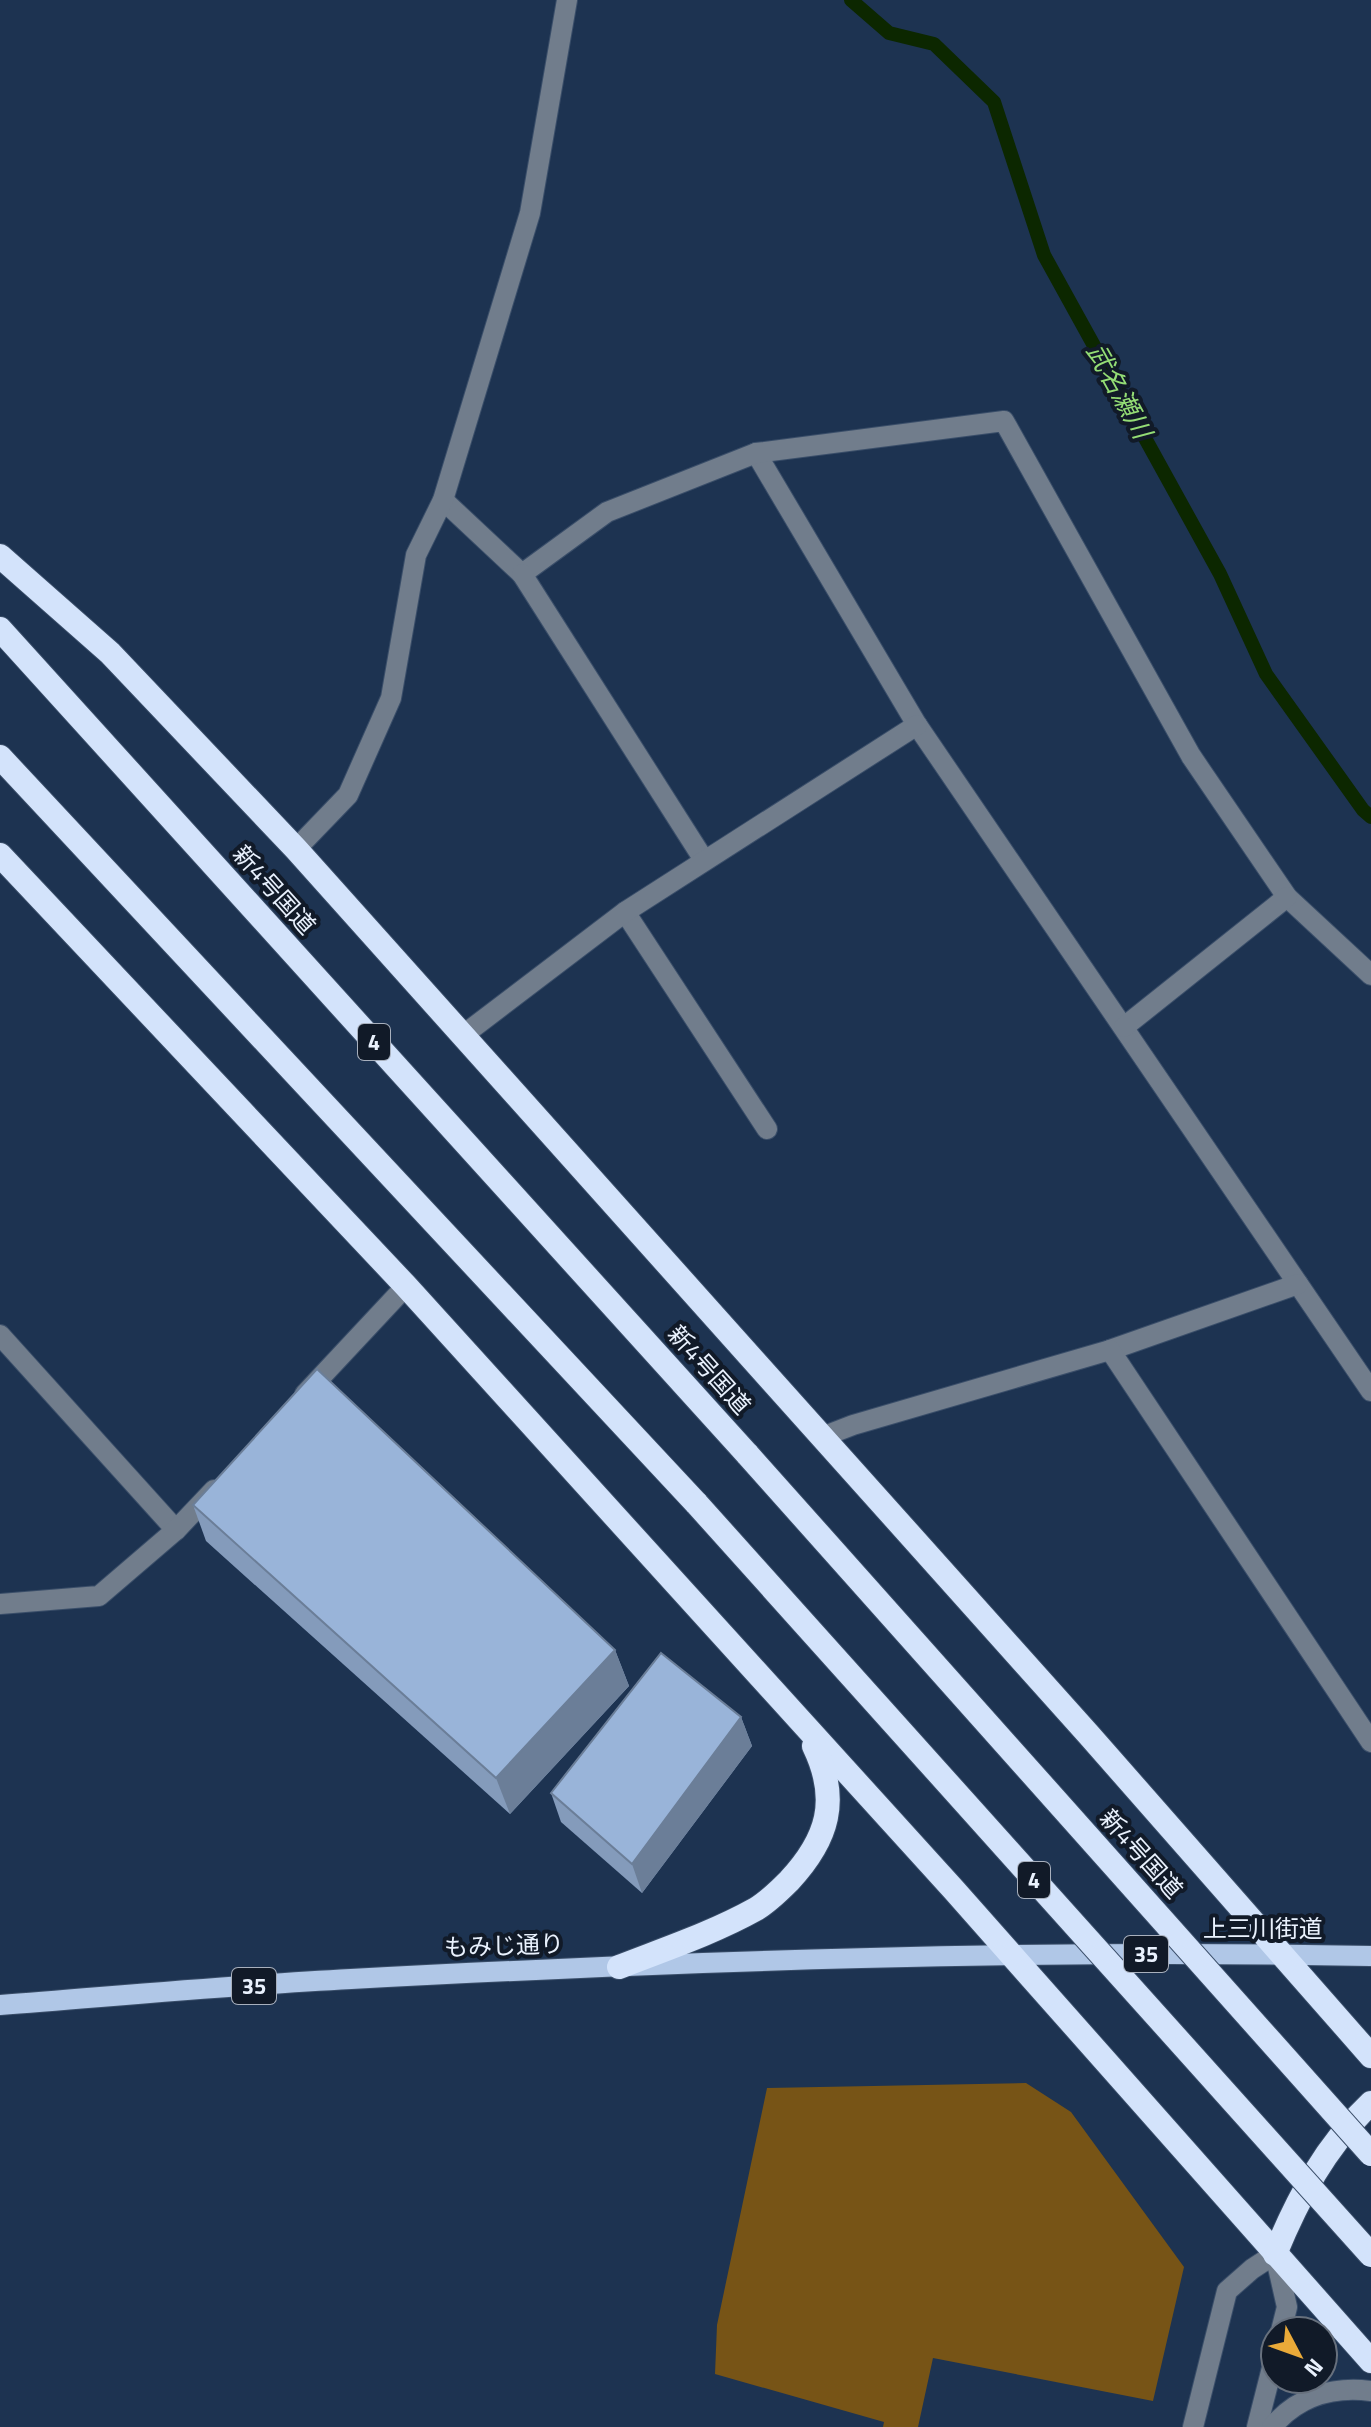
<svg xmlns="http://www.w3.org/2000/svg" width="1371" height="2427" font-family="'Titillium Web','Noto Sans JP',sans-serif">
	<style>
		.green { fill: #775416 }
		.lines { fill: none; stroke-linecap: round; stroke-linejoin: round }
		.stream { stroke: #0c2700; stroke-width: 14 }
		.minor-casing { stroke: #3a4e69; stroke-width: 22 }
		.major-casing { stroke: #3a4e69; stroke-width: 22 }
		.highway-casing { stroke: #3a4e69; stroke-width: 26 }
		.minor { stroke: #717d8c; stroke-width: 20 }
		.major { stroke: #b0c7e7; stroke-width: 20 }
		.highway { stroke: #d3e3fb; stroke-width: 24 }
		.highway-bridge-casing { stroke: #3a4e69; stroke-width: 26; stroke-linecap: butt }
		.highway-bridge { stroke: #d3e3fb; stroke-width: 24 }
		.wall { fill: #849bbb }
		.shaded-wall { fill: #6b7e98 }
		.building { fill: #99b4d9; stroke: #6b7e98; stroke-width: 2 }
		.labels { text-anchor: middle; stroke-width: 8; stroke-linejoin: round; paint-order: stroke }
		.shield { fill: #111a28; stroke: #a8b0bd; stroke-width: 2 }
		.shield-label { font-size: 22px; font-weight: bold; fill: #e9f1fd }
		.street-label { font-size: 24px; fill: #e9f1fd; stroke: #111a28 }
		.water-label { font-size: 26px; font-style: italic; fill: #94dd75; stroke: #111a28 }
	</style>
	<rect width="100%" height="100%" fill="#1d3351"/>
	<polygon class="green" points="1026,2083 1071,2112 1184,2267 1153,2401 933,2358 918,2427 883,2427 884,2422 715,2374 717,2325 767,2088"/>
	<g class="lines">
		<polyline class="stream" points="851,0 889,33 934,44 994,102 1044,255 1220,574 1266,674 1363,810 1371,817"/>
		<defs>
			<g id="minor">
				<polyline points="756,453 917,725 1371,1391"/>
				<polyline points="443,500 522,574 607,512 756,453 1004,421 1191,756 1287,897 1371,975"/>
				<polyline points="522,574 704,860"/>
				<polyline points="296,849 348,795 391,698 416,555 443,500 530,213 567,0"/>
				<polyline points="625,912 767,1129"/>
				<polyline points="1124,1027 1287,897"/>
				<polyline points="462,1036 625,912 917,725"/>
				<polyline points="0,1335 176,1530"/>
				<polyline points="1110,1350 1298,1284"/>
				<polyline points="305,1394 406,1286"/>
				<polyline points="822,1437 853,1425 1110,1350 1371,1742"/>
				<polyline points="0,1604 99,1596 176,1530 214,1490"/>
				<polyline points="1193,2427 1227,2291 1252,2269 1275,2254 1287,2307 1281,2331"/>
				<polyline points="1257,2427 1275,2356"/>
				<path d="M1272,2427c25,-30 60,-41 99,-36"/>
			</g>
			<path id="major" d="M0,2005c117,-9 234,-20 351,-26 340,-18 680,-30 1020,-23"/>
			<g id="highway">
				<polyline points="0,556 110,653 296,849 1089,1735 1371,2056"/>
				<polyline points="0,629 748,1455"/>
				<polyline points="0,757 697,1504"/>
				<polyline points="0,855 406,1286 954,1890 1371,2361"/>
				<path d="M619,1967c46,-18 94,-34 137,-58 12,-7 23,-18 33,-28 39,-42 51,-81 25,-135"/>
				<path d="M1275,2254c23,-56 51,-109 96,-151"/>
			</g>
		</defs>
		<use href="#minor" class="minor-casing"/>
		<use href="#major" class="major-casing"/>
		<use href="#highway" class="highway-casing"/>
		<use href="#minor" class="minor"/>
		<use href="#major" class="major"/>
		<use href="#highway" class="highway"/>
		<defs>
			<g id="highway-bridge">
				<polyline points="748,1455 1371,2154"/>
				<polyline points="697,1504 1371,2255"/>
			</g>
		</defs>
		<use href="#highway-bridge" class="highway-bridge-casing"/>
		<use href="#highway-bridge" class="highway-bridge"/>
	</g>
	<g class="wall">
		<polygon points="193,1505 615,1650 629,1686 510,1814 206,1541"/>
		<polygon points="741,1717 752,1746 642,1893 561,1822 551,1793"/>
	</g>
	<g class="shaded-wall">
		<polygon points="615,1650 629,1686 510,1814 496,1778"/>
		<polygon points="741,1717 752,1746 642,1893 632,1864"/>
	</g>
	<g class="building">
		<polygon points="317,1369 615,1650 496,1778 193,1505"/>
		<polygon points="661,1653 741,1717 632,1864 551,1793"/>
	</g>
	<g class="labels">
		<g class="shield">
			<rect x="358" y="1024" width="32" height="36" rx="6"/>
			<rect x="1018" y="1862" width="32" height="36" rx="6"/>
			<rect x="1124" y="1936" width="44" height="36" rx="6"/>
			<rect x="232" y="1968" width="44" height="36" rx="6"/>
		</g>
		<g class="shield-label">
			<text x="374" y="1050">4</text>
			<text x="1034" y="1888">4</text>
			<text x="1146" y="1962">35</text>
			<text x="254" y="1994">35</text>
		</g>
		<g class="street-label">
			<text transform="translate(274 890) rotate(48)" y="8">新4号国道</text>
			<text transform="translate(709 1370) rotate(48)" y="8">新4号国道</text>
			<text transform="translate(1141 1854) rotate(48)" y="8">新4号国道</text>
			<text x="1263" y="1937">上三川街道</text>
			<text transform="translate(504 1946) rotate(-2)" y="8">もみじ通り</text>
		</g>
		<g class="water-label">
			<text transform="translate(1119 391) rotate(61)" y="9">武名瀬川</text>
		</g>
	</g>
	<g transform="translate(1299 2355) rotate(131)"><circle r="38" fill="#111a28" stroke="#67707d" stroke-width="2"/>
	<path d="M0-6L14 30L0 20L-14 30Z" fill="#eaaa39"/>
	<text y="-12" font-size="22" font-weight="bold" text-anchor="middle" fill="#e9f1fd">N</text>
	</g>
</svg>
